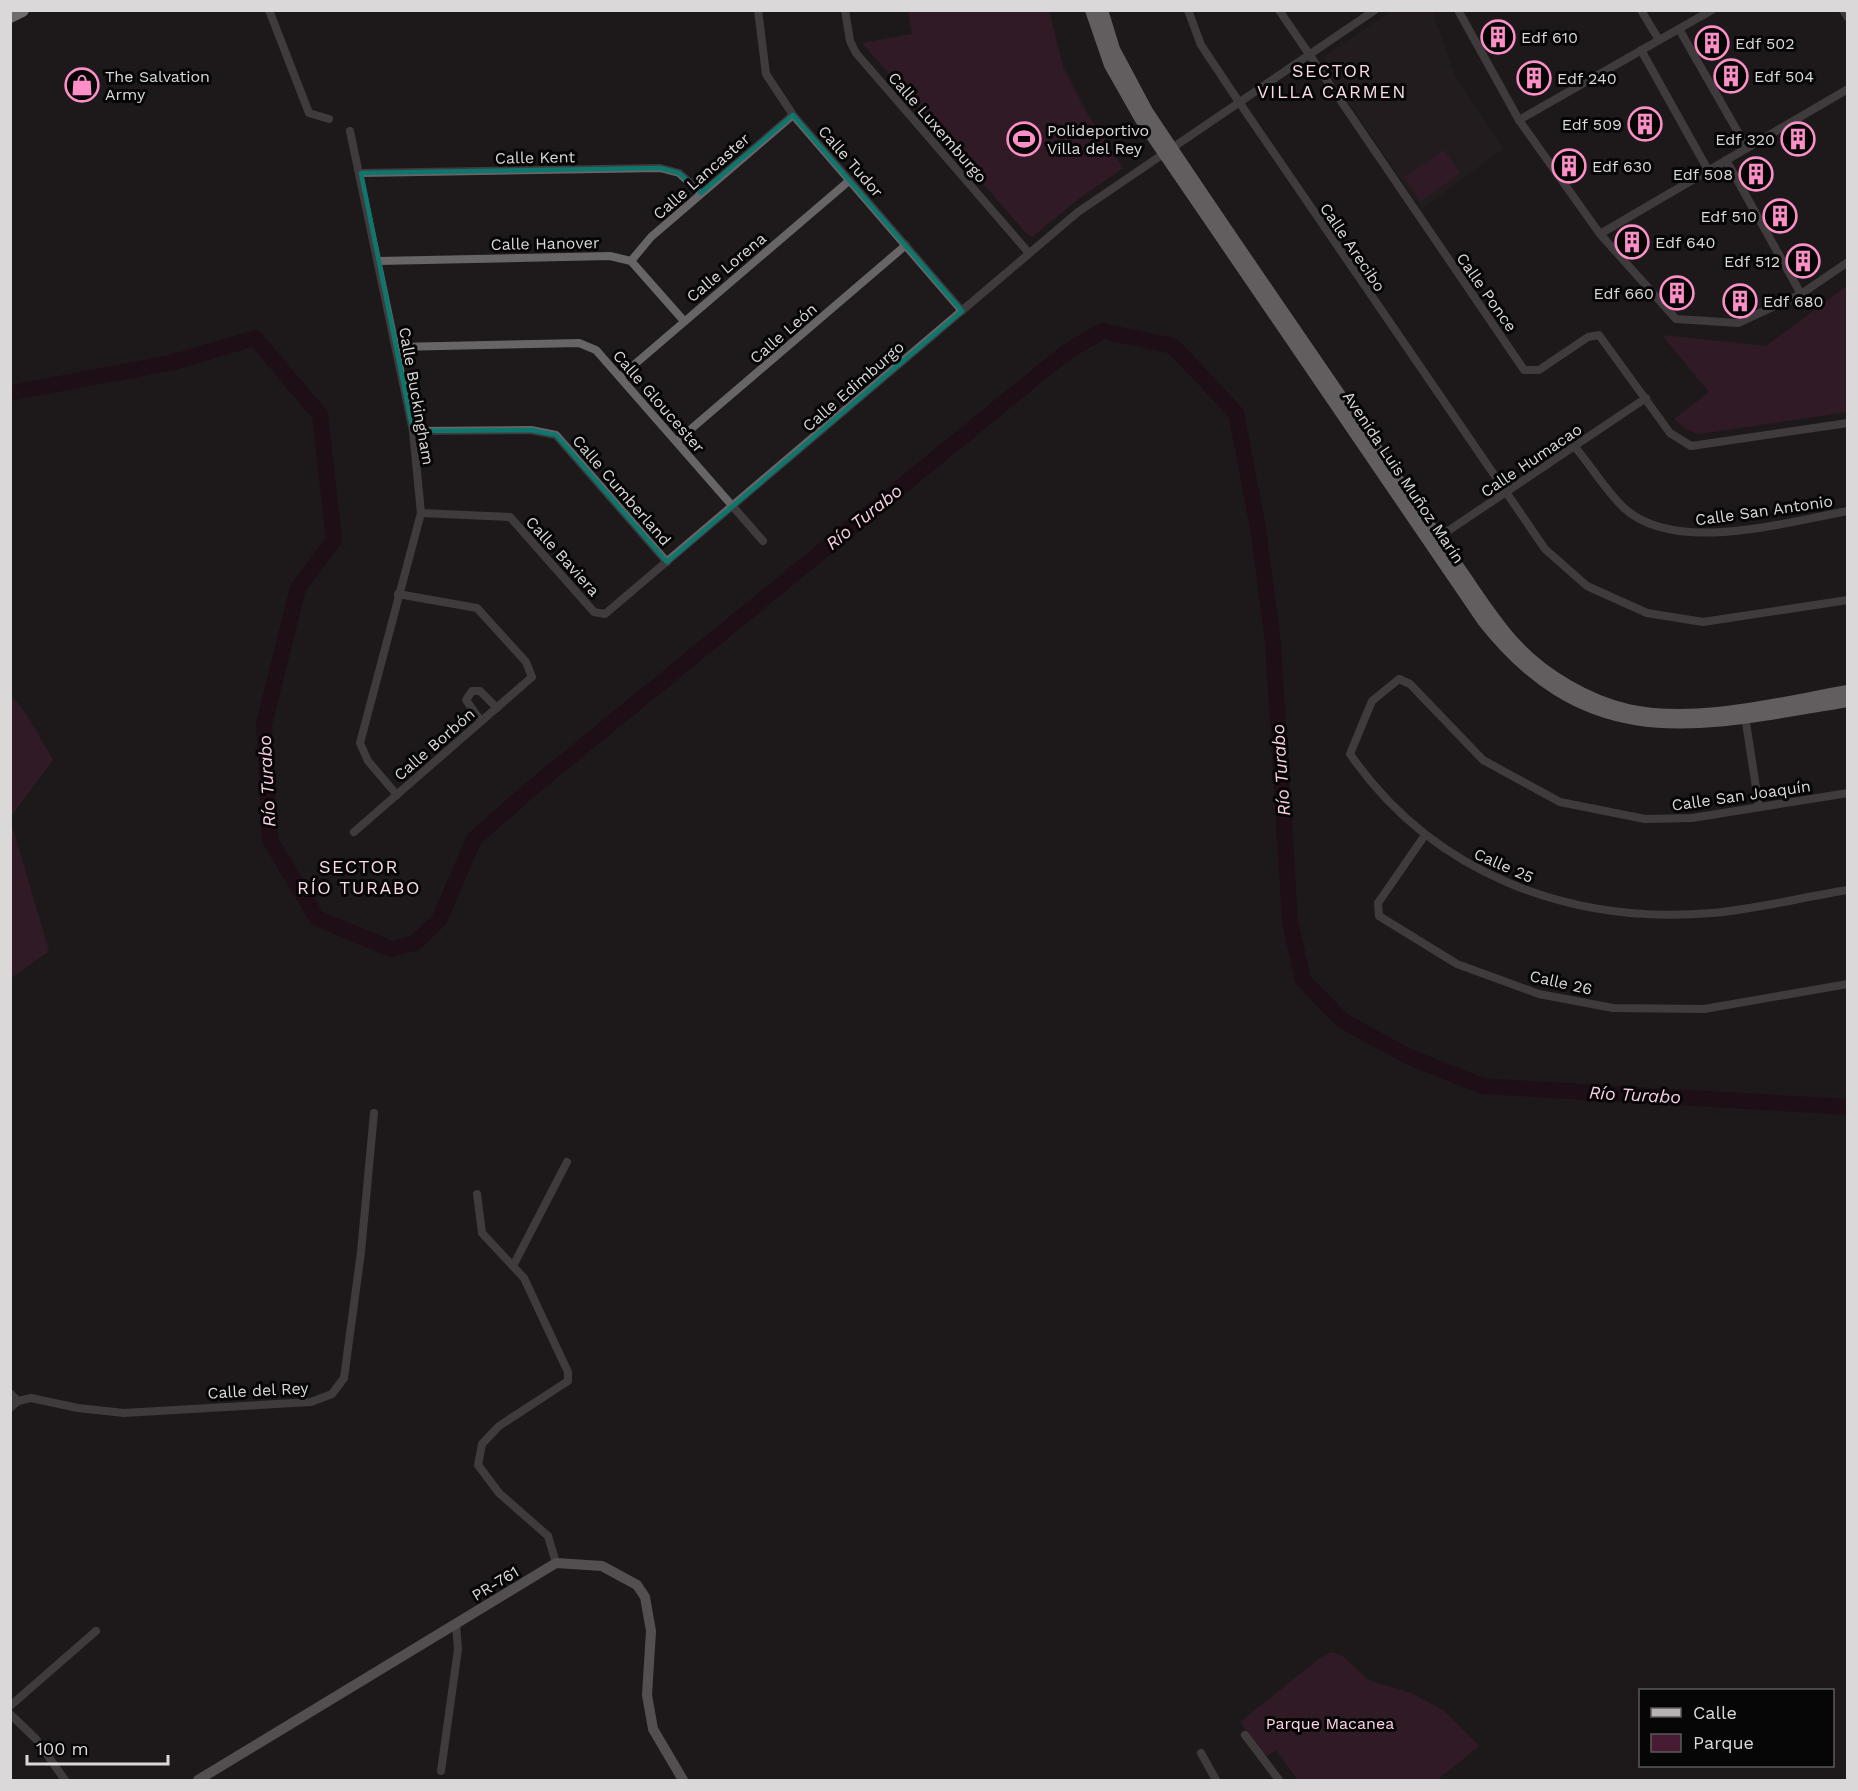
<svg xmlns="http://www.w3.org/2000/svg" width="1858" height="1791" font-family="'Work Sans',sans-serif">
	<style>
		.built { fill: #2a2025 }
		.green { fill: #471c33 }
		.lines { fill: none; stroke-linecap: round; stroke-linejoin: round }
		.river { stroke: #1f0011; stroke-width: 16 }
		.street { stroke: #686566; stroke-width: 8 }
		.secondary { stroke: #949092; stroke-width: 10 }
		.primary { stroke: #b6b2b4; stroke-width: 12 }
		.highway { stroke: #d6d0d3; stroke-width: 14 }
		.marked { fill: none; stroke: #0f766e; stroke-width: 4.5; stroke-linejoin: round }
		.labels { text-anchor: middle; stroke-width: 6; stroke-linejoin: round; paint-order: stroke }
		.poi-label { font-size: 16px; fill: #dbd8da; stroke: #070606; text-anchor: start }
		.street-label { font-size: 16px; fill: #dbd8da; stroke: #070606 }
		.park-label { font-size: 16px; fill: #ffd3e7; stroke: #070606 }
		.neighbourhood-label { font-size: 18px; letter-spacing: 1.5px; fill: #fadae8; stroke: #070606 }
		.water-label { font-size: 18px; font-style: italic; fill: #facee2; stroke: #070606 }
	</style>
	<rect width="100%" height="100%" fill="#1e1a1b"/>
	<polygon class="built" points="1392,11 1432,11 1455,76 1503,148 1422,209 1323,65 1326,55"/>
	<g class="green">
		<polygon points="908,11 1049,11 1063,67 1088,115 1123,168 1077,200 1032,237 1026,233 862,43 912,34"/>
		<polygon points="1444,150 1460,173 1421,201 1404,177"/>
		<polygon points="1847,286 1847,412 1699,434 1687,430 1674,419 1709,392 1662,335 1766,346"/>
		<polygon points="11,695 26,714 53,760 11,816"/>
		<polygon points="10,819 49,951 11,978 10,978"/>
		<polygon points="1332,1652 1343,1656 1368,1680 1411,1693 1443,1710 1479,1746 1437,1780 1298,1780 1276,1750 1266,1757 1240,1722 1320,1658"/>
	</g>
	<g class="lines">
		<polyline class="river" points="10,393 170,363 255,338 320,415 334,540 298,588 264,724 270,840 317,918 391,949 415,943 439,920 474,839 532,788 1065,353 1102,331 1173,346 1236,413 1258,528 1273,642 1290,921 1303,980 1342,1020 1409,1057 1482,1086 1848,1107"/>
		<g class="street">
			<polyline points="269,10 309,113 329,119"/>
			<polyline points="758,10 766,74 793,115 962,311"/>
			<polyline points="845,10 850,41 856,53 1028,252"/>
			<polyline points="1188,10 1201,45 1239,102 1545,549 1587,586 1647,613 1703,622 1848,600"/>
			<polyline points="1279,10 1524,370 1539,370 1588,337 1599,335 1670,433 1691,446 1848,423"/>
			<polyline points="1458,10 1519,120 1600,234 1676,319 1738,323 1801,294 1848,262"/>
			<polyline points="1641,10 1659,40"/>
			<polyline points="1843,10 1848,18"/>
			<polyline points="1679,29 1747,148"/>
			<polyline points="1641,50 1708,170"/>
			<polyline points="1519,120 1712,10"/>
			<polyline points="350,131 413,431 421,513 360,743 368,761 397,795"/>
			<polyline points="1726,160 1801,294"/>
			<polyline points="361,173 660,168 679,173 701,193"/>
			<polyline points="1600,234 1848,89"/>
			<polyline points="378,261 610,256 631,261 684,321"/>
			<polyline points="631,261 651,237 793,115"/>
			<polyline points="396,347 579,343 596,350 763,541"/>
			<polyline points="621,376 850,180"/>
			<polyline points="413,431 531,430 556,435 667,562"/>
			<polyline points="677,441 906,245"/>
			<path d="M1575,447c16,19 31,44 49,61 52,47 161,14 224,3"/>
			<polyline points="421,513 510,517 594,612 605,614 1078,212 1375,10"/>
			<polyline points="1436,539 1646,398"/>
			<polyline points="1745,716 1759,807"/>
			<polyline points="481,721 466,700 472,691 480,691 497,708"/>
			<path d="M1848,793l-156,25 -47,1 -85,-17 -77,-42 -73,-76 -11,-5 -27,22 -22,53c83,120 220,171 362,159 45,-4 91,-16 136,-23"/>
			<polyline points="354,832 532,677 526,662 477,608 398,594"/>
			<polyline points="1425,835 1378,903 1379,916 1457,964 1539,994 1613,1008 1704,1009 1848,984"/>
			<polyline points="477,1194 482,1233 524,1278 568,1372 568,1381 499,1426 482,1444 478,1465 499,1493 548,1536 556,1563"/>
			<polyline points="513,1266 567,1162"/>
			<polyline points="10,1393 18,1401"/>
			<polyline points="10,1408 18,1401 31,1398 78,1408 124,1413 311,1402 332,1394 344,1378 361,1252 374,1113"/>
			<polyline points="10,1706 96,1631"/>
			<polyline points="10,1714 36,1739 65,1780"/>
			<polyline points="1245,1735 1279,1780"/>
			<polyline points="1201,1753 1216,1780"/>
			<polyline points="441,1771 458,1649 456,1624"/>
		</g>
		<polyline class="secondary" points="198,1780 556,1563 602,1566 637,1585 645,1597 651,1631 647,1695 653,1729 683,1780"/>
		<g class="primary">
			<path d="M1091,10l19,55 30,53 344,504c107,135 216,103 364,79"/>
			<path d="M1102,10l12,39 33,62c78,118 158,233 238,350 28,40 55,80 83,120 15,22 30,45 48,64 28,30 72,56 112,65 69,15 151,-7 220,-19"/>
		</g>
		<polyline class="highway" points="10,16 22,10"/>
	</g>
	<path d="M0 0H1858V1791H0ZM793,115l169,196 -295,251 -111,-127 -25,-5 -118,1 -52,-258 299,-5 19,5 22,20z" fill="#1e1a1b" fill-opacity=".55" fill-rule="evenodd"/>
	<path class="marked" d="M793,115l169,196 -295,251 -111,-127 -25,-5 -118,1 -52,-258 299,-5 19,5 22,20z"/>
	<defs>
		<symbol id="building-ring" viewBox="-11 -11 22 22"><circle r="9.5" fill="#070606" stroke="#fb8fc6" stroke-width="1.5"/><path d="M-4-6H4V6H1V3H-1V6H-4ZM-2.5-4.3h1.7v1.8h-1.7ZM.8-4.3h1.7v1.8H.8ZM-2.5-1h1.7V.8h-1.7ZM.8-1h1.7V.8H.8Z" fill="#fb8fc6"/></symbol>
		<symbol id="shop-ring" viewBox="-11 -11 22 22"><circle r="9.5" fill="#070606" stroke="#fb8fc6" stroke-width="1.5"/><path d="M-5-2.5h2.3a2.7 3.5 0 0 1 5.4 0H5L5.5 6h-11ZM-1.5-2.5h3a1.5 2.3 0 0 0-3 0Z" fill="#fb8fc6"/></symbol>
		<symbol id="stadium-ring" viewBox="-11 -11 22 22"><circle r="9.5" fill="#070606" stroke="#fb8fc6" stroke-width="1.5"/><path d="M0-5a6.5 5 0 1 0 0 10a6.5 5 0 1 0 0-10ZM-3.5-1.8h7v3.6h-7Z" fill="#fb8fc6"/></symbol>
	</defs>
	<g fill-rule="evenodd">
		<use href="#building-ring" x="1479" y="18" width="38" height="38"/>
		<use href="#building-ring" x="1693" y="24" width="38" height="38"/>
		<use href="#building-ring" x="1712" y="57" width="38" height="38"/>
		<use href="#building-ring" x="1515" y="59" width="38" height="38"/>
		<use href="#shop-ring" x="63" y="66" width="38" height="38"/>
		<use href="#building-ring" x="1626" y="105" width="38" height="38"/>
		<use href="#stadium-ring" x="1005" y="120" width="38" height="38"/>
		<use href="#building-ring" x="1779" y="120" width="38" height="38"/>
		<use href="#building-ring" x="1550" y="147" width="38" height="38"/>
		<use href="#building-ring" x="1737" y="155" width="38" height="38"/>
		<use href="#building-ring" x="1761" y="197" width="38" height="38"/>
		<use href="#building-ring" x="1613" y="223" width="38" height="38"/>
		<use href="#building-ring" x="1784" y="242" width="38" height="38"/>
		<use href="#building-ring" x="1658" y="274" width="38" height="38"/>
		<use href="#building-ring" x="1721" y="282" width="38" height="38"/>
	</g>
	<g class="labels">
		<g class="poi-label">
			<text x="1521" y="43">Edf 610</text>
			<text x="1735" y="49">Edf 502</text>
			<text x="105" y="82">The Salvation<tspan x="105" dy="18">Army</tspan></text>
			<text x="1754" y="82">Edf 504</text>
			<text x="1557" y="84">Edf 240</text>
			<text x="1622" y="130" text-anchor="end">Edf 509</text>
			<text x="1047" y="136">Polideportivo<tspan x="1047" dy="18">Villa del Rey</tspan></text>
			<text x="1775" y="145" text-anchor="end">Edf 320</text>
			<text x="1592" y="172">Edf 630</text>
			<text x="1733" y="180" text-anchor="end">Edf 508</text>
			<text x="1757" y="222" text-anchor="end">Edf 510</text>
			<text x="1655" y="248">Edf 640</text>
			<text x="1780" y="267" text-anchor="end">Edf 512</text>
			<text x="1654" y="299" text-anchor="end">Edf 660</text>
			<text x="1763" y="307">Edf 680</text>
		</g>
		<g class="street-label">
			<text transform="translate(938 127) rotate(49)" y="6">Calle Luxemburgo</text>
			<text transform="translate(535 157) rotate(-1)" y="6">Calle Kent</text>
			<text transform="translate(851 161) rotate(49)" y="6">Calle Tudor</text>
			<text transform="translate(701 176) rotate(-41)" y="6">Calle Lancaster</text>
			<text transform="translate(545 243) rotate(-1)" y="6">Calle Hanover</text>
			<text transform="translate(1353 247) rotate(56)" y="6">Calle Arecibo</text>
			<text transform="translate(726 267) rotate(-40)" y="6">Calle Lorena</text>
			<text transform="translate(1487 292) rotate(55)" y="6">Calle Ponce</text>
			<text transform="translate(783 333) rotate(-41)" y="6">Calle León</text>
			<text transform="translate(853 386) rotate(-41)" y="6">Calle Edimburgo</text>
			<text transform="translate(417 396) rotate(80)" y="6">Calle Buckingham</text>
			<text transform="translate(659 401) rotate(49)" y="6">Calle Gloucester</text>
			<text transform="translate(1531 460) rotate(-34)" y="6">Calle Humacao</text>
			<text transform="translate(1404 477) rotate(56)" y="6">Avenida Luis Muñoz Marín</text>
			<text transform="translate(622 490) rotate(49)" y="6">Calle Cumberland</text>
			<text transform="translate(1764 510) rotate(-8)" y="6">Calle San Antonio</text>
			<text transform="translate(563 556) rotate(48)" y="6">Calle Baviera</text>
			<text transform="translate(434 744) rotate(-41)" y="6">Calle Borbón</text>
			<text transform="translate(1741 795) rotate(-8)" y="6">Calle San Joaquín</text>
			<text transform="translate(1504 865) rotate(24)" y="6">Calle 25</text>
			<text transform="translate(1561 982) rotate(13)" y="6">Calle 26</text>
			<text transform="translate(258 1390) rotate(-3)" y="6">Calle del Rey</text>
			<text transform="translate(495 1583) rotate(-31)" y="6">PR-761</text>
		</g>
		<g class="park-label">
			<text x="1330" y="1729">Parque Macanea</text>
		</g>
		<g class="neighbourhood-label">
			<text x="1332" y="77">SECTOR<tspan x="1332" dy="21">VILLA CARMEN</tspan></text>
			<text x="359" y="873">SECTOR<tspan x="359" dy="21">RÍO TURABO</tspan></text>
		</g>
		<g class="water-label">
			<text transform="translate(864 517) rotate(-39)" y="6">Río Turabo</text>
			<text transform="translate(1281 770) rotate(-94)" y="6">Río Turabo</text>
			<text transform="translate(267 781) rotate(-93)" y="6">Río Turabo</text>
			<text transform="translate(1635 1095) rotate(3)" y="6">Río Turabo</text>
		</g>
	</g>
	<rect width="1858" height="1791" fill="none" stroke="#dbd8da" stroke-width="24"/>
	<rect x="1639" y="1689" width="195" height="78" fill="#070606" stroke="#5c5a5b" stroke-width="1.5"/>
	<rect x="1651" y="1708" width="30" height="9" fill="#b6b2b4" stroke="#5c5a5b" stroke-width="1.5"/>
	<text x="1693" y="1719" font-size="18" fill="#dbd8da">Calle</text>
	<rect x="1651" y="1734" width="30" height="18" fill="#471c33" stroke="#5c5a5b" stroke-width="1.5"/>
	<text x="1693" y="1749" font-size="18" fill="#dbd8da">Parque</text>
	<path d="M27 1755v9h141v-9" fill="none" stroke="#dbd8da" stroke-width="3"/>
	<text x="36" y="1755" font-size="18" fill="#dbd8da" stroke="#070606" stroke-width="4.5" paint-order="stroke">100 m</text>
</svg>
